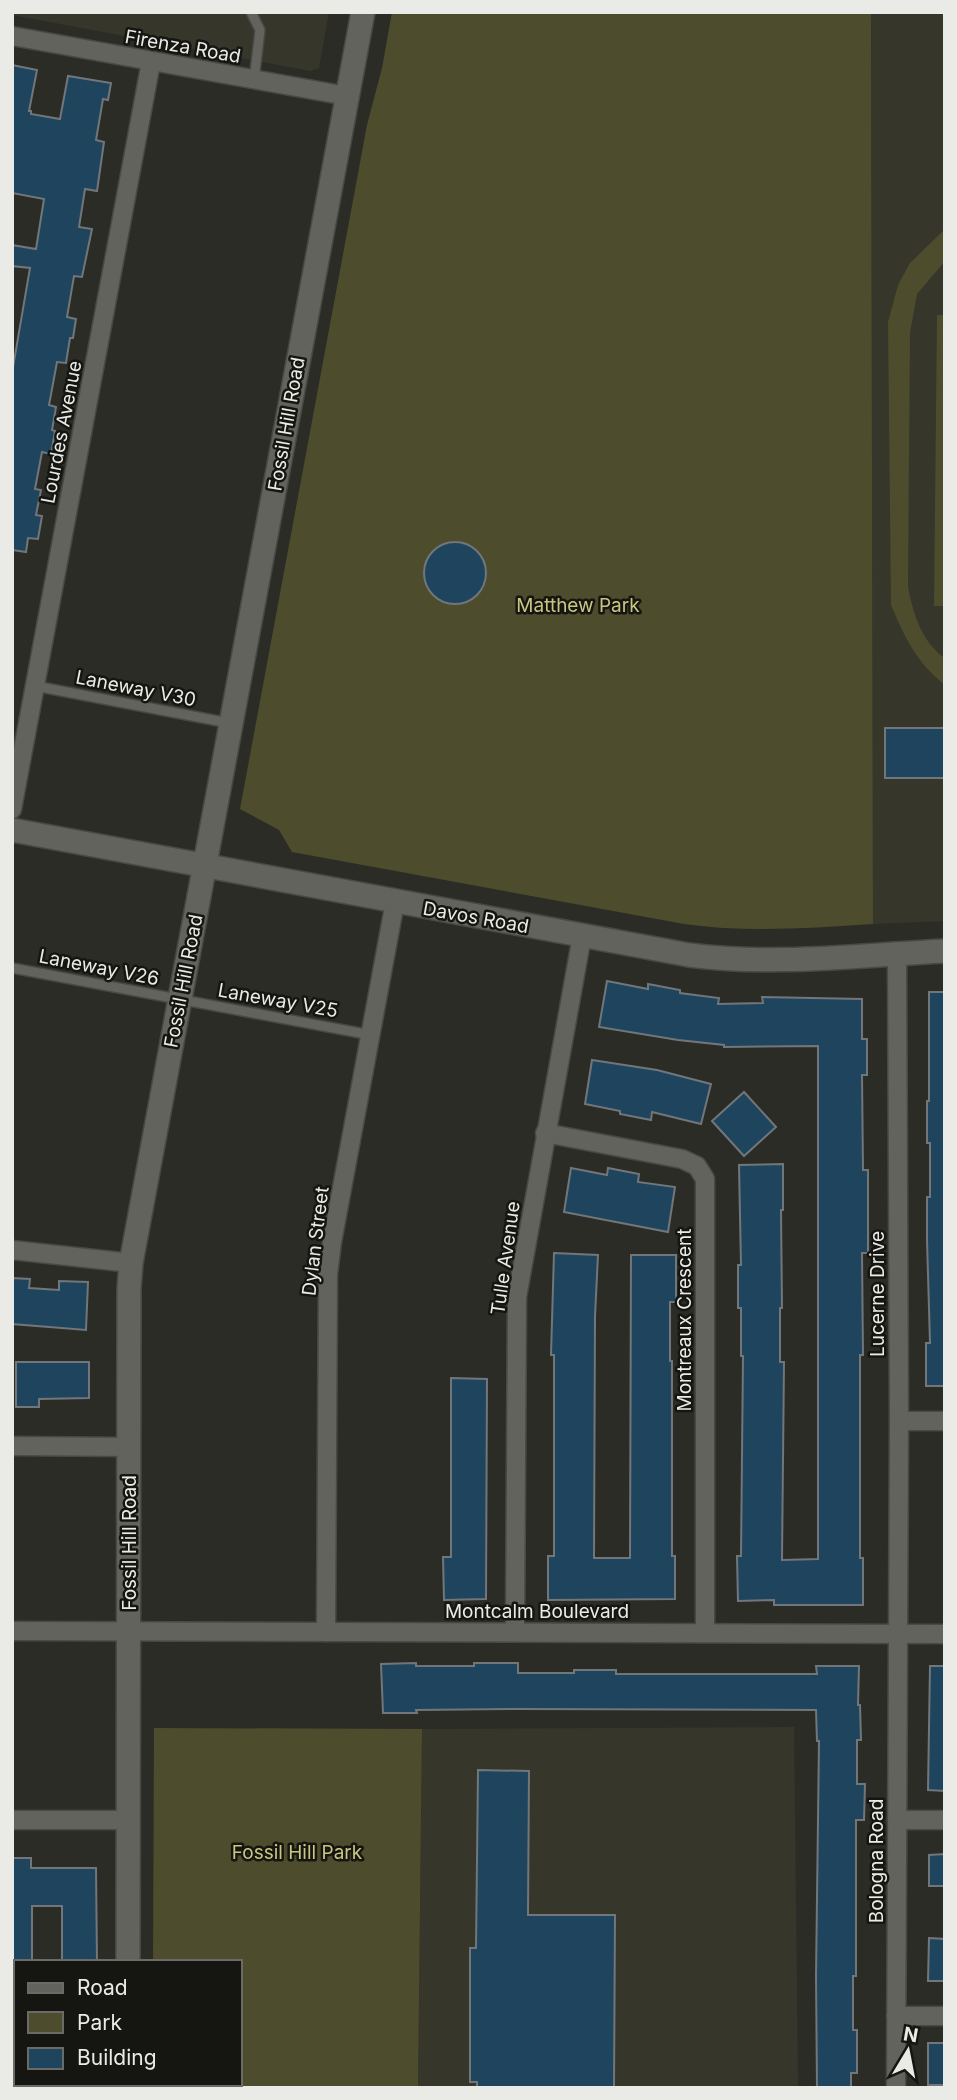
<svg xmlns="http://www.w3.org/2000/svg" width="957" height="2100" font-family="Inter,sans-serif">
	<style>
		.built { fill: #36362b }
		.green { fill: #4d4c2d }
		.building { fill: #1f455e; stroke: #71767a; stroke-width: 2 }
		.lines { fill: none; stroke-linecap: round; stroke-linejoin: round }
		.service-casing { stroke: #484844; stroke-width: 12 }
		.minor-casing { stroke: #484844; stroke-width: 21 }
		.tertiary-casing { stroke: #484844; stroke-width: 26 }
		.service { stroke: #63635d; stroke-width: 9 }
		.minor { stroke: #63635d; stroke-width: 18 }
		.tertiary { stroke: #63635d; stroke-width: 23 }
		.labels { text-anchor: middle; stroke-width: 5; stroke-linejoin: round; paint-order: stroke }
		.street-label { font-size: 19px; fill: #eaeae7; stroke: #151512 }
		.park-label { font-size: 19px; fill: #c8c680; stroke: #151512 }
	</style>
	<rect width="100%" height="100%" fill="#2c2c27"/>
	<g class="built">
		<polygon points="12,12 329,12 319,68 310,71 12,15"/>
		<polygon points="871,12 945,12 945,921 873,924"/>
		<polygon points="794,1727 798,2088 418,2088 422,1729"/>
	</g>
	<g class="green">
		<path d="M392,12h479l2,912c-63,4 -126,9 -189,0l-392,-72 -13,-22 -39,-21 127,-684 15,-57z"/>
		<path d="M945,229v32l-28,33 -7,39 -2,254c5,26 14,56 37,71v27c-29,-23 -40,-47 -54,-80l-3,-283 10,-37 12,-22z"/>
		<polygon points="937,315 945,315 945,606 934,606"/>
		<polygon points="154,1728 422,1729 418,2088 153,2088 153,2084 240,2084 240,1962 153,1962"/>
	</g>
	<g class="building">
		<polygon points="12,65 37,70 29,111 31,111 31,114 60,119 68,76 111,83 108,100 103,99 96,140 104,142 97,191 85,189 79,227 92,229 82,277 74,276 67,317 76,319 73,338 70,338 66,363 57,362 49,405 56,407 52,430 55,431 51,454 42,452 35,489 41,490 36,515 42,516 38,539 28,538 26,552 12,550 12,373 30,268 12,266 12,245 36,249 44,199 12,193"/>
		<circle cx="455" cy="573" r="31"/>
		<rect x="885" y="728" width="60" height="50"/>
		<polygon points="607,981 648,989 648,984 680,990 680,993 719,998 718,1004 763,1003 762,997 862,999 862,1039 867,1039 867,1075 862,1075 863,1170 868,1170 868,1253 862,1253 863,1355 860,1355 860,1558 863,1558 863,1605 774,1605 774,1600 738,1601 737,1556 741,1556 743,1356 741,1356 741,1308 738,1308 738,1265 741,1265 739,1165 783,1164 783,1210 781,1210 782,1308 780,1308 780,1362 784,1362 782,1560 818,1559 818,1046 724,1047 724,1045 678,1040 599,1027"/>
		<polygon points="929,992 945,992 945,1386 926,1386 926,1343 930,1343 927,1240 927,1197 930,1197 930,1143 927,1143 927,1101 929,1101"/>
		<polygon points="592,1060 657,1070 711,1084 701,1124 652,1112 651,1120 620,1114 620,1111 585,1104"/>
		<polygon points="744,1092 776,1127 744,1156 712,1121"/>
		<polygon points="571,1168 607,1175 608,1168 639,1174 638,1182 675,1187 668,1232 564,1212"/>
		<polygon points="554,1253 598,1255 595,1316 594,1558 630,1558 631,1255 676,1255 676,1302 670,1302 670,1361 672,1361 672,1556 675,1556 675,1599 548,1600 548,1556 554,1556 554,1355 551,1355"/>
		<polygon points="12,1278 30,1279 29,1288 59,1290 59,1281 88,1282 86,1330 12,1324"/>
		<polygon points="16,1362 89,1362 89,1398 39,1399 39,1407 16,1407"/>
		<polygon points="451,1378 487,1379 486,1599 444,1600 443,1557 451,1557"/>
		<polygon points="416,1663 416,1666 474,1666 474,1663 518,1663 518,1673 574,1673 574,1670 616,1670 616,1674 817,1674 816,1666 859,1666 858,1705 860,1705 861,1740 857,1740 857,1784 865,1784 864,1820 856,1820 856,1976 853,1976 853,2030 857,2030 857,2073 851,2073 851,2088 817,2088 816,1976 819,1741 817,1741 816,1710 518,1709 416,1710 417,1713 383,1713 381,1664"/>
		<polygon points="930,1666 945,1666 945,1791 928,1790"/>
		<polygon points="478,1770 529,1771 528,1915 615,1915 614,2088 477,2088 477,2082 470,2082 470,1948 476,1948"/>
		<polygon points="945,1854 945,1886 929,1886 929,1855"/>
		<polygon points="12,1858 31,1858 31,1868 96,1868 97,1962 62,1962 62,1906 32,1906 32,1962 13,1962"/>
		<polygon points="929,1938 945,1939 945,1981 928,1981"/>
		<rect x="928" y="2043" width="17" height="42"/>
	</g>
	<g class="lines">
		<defs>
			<g id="service">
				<polyline points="251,12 260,30 254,80"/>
				<polyline points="35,686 229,723"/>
				<polyline points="12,968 371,1035"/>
			</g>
			<g id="minor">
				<polyline points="12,36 347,96"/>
				<polyline points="12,809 151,62"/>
				<polyline points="545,1133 682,1159 697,1166 705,1179 705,1633"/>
				<polyline points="12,1250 131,1263"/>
				<polyline points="899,1421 945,1421"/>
				<polyline points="12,1446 129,1447"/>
				<polyline points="12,1631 945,1634"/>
				<polyline points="326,1632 328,1274 332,1242 395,902"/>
				<polyline points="515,1632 517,1297 582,936"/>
				<polyline points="12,1820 128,1820"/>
				<polyline points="897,1820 945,1820"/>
				<polyline points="12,2010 16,2010"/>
				<polyline points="896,2016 945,2016"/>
				<polyline points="896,2088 899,1421 897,954"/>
			</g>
			<g id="tertiary">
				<path d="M12,830l677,125c85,11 171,0 256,-4"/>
				<polyline points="128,1962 129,1289 131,1263 363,12"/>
				<polyline points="128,2084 128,2088"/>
			</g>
		</defs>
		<use href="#service" class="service-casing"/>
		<use href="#minor" class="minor-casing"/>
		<use href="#tertiary" class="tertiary-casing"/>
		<use href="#service" class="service"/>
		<use href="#minor" class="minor"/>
		<use href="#tertiary" class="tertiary"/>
	</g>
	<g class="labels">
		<g class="street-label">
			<text transform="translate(183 46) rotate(10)" y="7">Firenza Road</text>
			<text transform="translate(286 424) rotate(-80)" y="7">Fossil Hill Road</text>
			<text transform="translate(61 432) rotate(-79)" y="7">Lourdes Avenue</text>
			<text transform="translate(136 688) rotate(11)" y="7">Laneway V30</text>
			<text transform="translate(476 917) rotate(10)" y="7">Davos Road</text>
			<text transform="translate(99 967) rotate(11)" y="7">Laneway V26</text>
			<text transform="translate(183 981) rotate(-79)" y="7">Fossil Hill Road</text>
			<text transform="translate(278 1000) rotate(10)" y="7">Laneway V25</text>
			<text transform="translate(315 1241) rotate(-83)" y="7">Dylan Street</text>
			<text transform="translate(505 1258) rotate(-82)" y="7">Tulle Avenue</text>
			<text transform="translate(877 1294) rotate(-90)" y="7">Lucerne Drive</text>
			<text transform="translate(684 1320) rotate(-90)" y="7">Montreaux Crescent</text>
			<text transform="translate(129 1543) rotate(-90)" y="7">Fossil Hill Road</text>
			<text x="537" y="1618">Montcalm Boulevard</text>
			<text transform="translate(876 1861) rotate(-90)" y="7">Bologna Road</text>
		</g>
		<g class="park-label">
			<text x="578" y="612">Matthew Park</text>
			<text x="297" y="1859">Fossil Hill Park</text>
		</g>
	</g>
	<rect width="957" height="2100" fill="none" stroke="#eaeae7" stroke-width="28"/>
	<rect x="14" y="1960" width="228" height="126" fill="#151512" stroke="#6a6a67" stroke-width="2"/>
	<rect x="28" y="1983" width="35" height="10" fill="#63635d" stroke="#6a6a67" stroke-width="2"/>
	<text x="77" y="1995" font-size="21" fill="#eaeae7">Road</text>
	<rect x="28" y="2012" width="35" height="21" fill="#4d4c2d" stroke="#6a6a67" stroke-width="2"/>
	<text x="77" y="2030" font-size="21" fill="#eaeae7">Park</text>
	<rect x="28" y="2048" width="35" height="21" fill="#1f455e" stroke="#6a6a67" stroke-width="2"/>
	<text x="77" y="2065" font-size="21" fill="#eaeae7">Building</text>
	<g transform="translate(908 2051) rotate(10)" stroke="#151512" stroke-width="5" paint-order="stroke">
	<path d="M0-5L12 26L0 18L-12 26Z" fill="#eaeae7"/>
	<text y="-10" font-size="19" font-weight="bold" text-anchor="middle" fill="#eaeae7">N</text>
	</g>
</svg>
